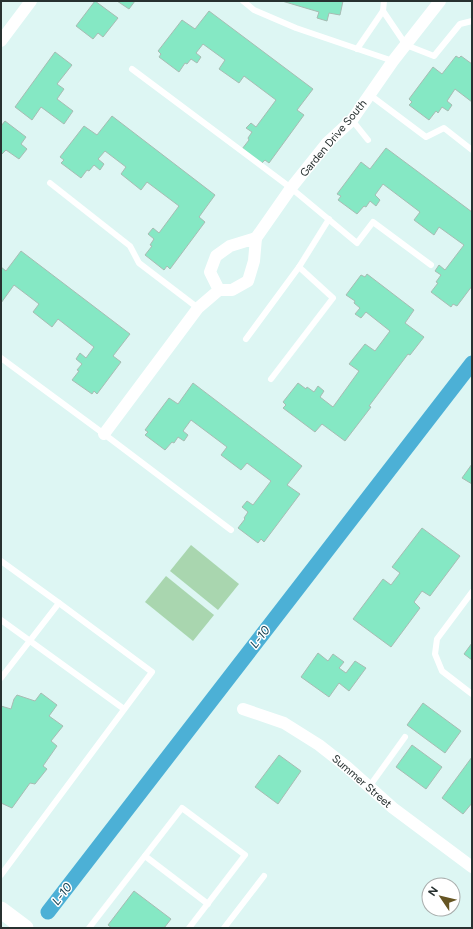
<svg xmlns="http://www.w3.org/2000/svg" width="473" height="929" font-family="Figtree,sans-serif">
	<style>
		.green { fill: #a9d6af }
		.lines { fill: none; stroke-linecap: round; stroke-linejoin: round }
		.canal { stroke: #4cb0d6; stroke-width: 15 }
		.building { fill: #85e8c4; stroke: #a7bcb3 }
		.service { stroke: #fff; stroke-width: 6 }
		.minor { stroke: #fff; stroke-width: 12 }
		.secondary { stroke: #fff; stroke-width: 17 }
		.labels { text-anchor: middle; stroke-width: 3; stroke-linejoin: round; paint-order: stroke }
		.street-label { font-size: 11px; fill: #273130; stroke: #fff }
		.water-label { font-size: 12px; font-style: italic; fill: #083747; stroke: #fff }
	</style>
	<rect width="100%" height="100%" fill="#ddf6f3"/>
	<g class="green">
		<polygon points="191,545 239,584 218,610 170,571"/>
		<polygon points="166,576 214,615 193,641 145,602"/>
	</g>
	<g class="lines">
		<polyline class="canal" points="48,912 472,363"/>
	</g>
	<g class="building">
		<polygon points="95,1 118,18 103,37 98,33 93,39 76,26"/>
		<polygon points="117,1 135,1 129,9"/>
		<polygon points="282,1 343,1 340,15 329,13 327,21 317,18 319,12"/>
		<polygon points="209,11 313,89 297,110 304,115 269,163 265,160 262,163 242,149 249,140 248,138 252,132 246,128 251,123 256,127 276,100 244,76 239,83 219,69 225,60 203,44 196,53 201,57 197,63 191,59 187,64 185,63 179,72 159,57 161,54 158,51 182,20 195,29"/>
		<polygon points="55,52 72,65 57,84 64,89 57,99 73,111 64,124 41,107 32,120 15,107"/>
		<polygon points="456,56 459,58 461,56 472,64 472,102 455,89 447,101 452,105 448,111 442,107 438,113 436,111 429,120 409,105 412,102 409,99 433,67 442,74"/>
		<polygon points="112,116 215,195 199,217 205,222 170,269 167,266 164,270 145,255 152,246 150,245 154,239 148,234 153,228 159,233 179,206 147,182 141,190 121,174 126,167 105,151 98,159 104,164 100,170 94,165 89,171 87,170 81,178 61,163 64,160 60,157 84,126 97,135"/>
		<polygon points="5,121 26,137 21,144 27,149 19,159 6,150 1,155 1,126"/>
		<polygon points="386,148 472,212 472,286 457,306 453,304 451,307 431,292 438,283 436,282 441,275 435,271 439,265 445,270 464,245 439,227 434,235 414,220 420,212 383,184 375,195 380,200 376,206 370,201 366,207 364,206 357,214 338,200 341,196 337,194 361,162 370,169"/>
		<polygon points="21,251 130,334 113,356 121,362 97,394 94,391 92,394 72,380 79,371 77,370 82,364 76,359 80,353 86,358 94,347 58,319 52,327 33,312 39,304 14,285 1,303 1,267 6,271"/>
		<polygon points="367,274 414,310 405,323 424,337 410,355 408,354 369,406 371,407 345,441 322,424 315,432 283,408 286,405 283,402 298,383 306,389 307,387 314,392 318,386 324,391 320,397 333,407 359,371 349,364 365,344 375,351 390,331 366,312 361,318 355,314 360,308 354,303 355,301 346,295 361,275 365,277"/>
		<polygon points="193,383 302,466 287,485 300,494 264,542 261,539 258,543 238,528 245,519 244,518 248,512 242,507 247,501 253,505 271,481 247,463 241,470 221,455 227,447 191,420 183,431 188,435 184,441 178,437 174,443 172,442 165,450 145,435 148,432 145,430 169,398 178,404"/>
		<polygon points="472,464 472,484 462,478"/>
		<polygon points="422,528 460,556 430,596 422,591 414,602 420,608 391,647 353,619 383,579 391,585 400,573 392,567"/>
		<polygon points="472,643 472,660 464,654"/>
		<polygon points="318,653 328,661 333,654 344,662 339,668 346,673 355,661 366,668 349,691 339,683 329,697 301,677"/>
		<polygon points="41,693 57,705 49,716 63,726 51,741 57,746 43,766 47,769 35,784 30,783 12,808 1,803 1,706 11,709 14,699 17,695 35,701"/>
		<polygon points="423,703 461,731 445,753 407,725"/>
		<polygon points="412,745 442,767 426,789 396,767"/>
		<polygon points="279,755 301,771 278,804 255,787"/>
		<polygon points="472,757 472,803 463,814 442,798"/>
		<polygon points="134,891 171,919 164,928 112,928 108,925"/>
	</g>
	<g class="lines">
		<g class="service">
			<polyline points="243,1 254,10 296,28 393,61"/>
			<polyline points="383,11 406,45 434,56 460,24 472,21"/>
			<polyline points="357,49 383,11 384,1"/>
			<polyline points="132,69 291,188 357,243 373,222 431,265"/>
			<polyline points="370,95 426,137 444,128 472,150"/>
			<polyline points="352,120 368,140"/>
			<polyline points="50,183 130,246 139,263 198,308"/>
			<polyline points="246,339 299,267"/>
			<polyline points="1,358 104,434 231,530"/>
			<polyline points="271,379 333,298 299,267 329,219"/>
			<polyline points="1,561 59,603 1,678"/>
			<polyline points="472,592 437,639 435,654 442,671 472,694"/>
			<polyline points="1,620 124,709"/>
			<polyline points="369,787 405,737"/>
			<polyline points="145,856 208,904"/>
			<polyline points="1,875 152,672 59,603"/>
			<polyline points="89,928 182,808 245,855 189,928"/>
			<polyline points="224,928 264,876"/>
		</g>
		<g class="minor">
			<polyline points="1,41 31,1"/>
			<polyline points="256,238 291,188 327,143 352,120 393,61 440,1"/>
			<polyline points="104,434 198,308 219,290 232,290 248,281 254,261 256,238 230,246 216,256 210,272 219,290"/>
			<polyline points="243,709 284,723 319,745 347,767 393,808 472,867"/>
		</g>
		<polyline class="secondary" points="1,910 25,928"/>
	</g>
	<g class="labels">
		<g class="street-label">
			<text transform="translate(333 138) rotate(-50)" y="4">Garden Drive South</text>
			<text transform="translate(362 781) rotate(41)" y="4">Summer Street</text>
		</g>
		<g class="water-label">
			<text transform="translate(260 637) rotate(-52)" y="4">L-10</text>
			<text transform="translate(62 894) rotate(-52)" y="4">L-10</text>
		</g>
	</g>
	<rect width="473" height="929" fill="none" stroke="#273130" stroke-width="4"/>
	<g transform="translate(441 897) rotate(305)"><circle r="19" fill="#ffffff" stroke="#a9adac"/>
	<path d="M0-3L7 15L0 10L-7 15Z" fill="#665523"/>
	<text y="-6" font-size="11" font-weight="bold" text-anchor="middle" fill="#273130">N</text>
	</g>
</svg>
